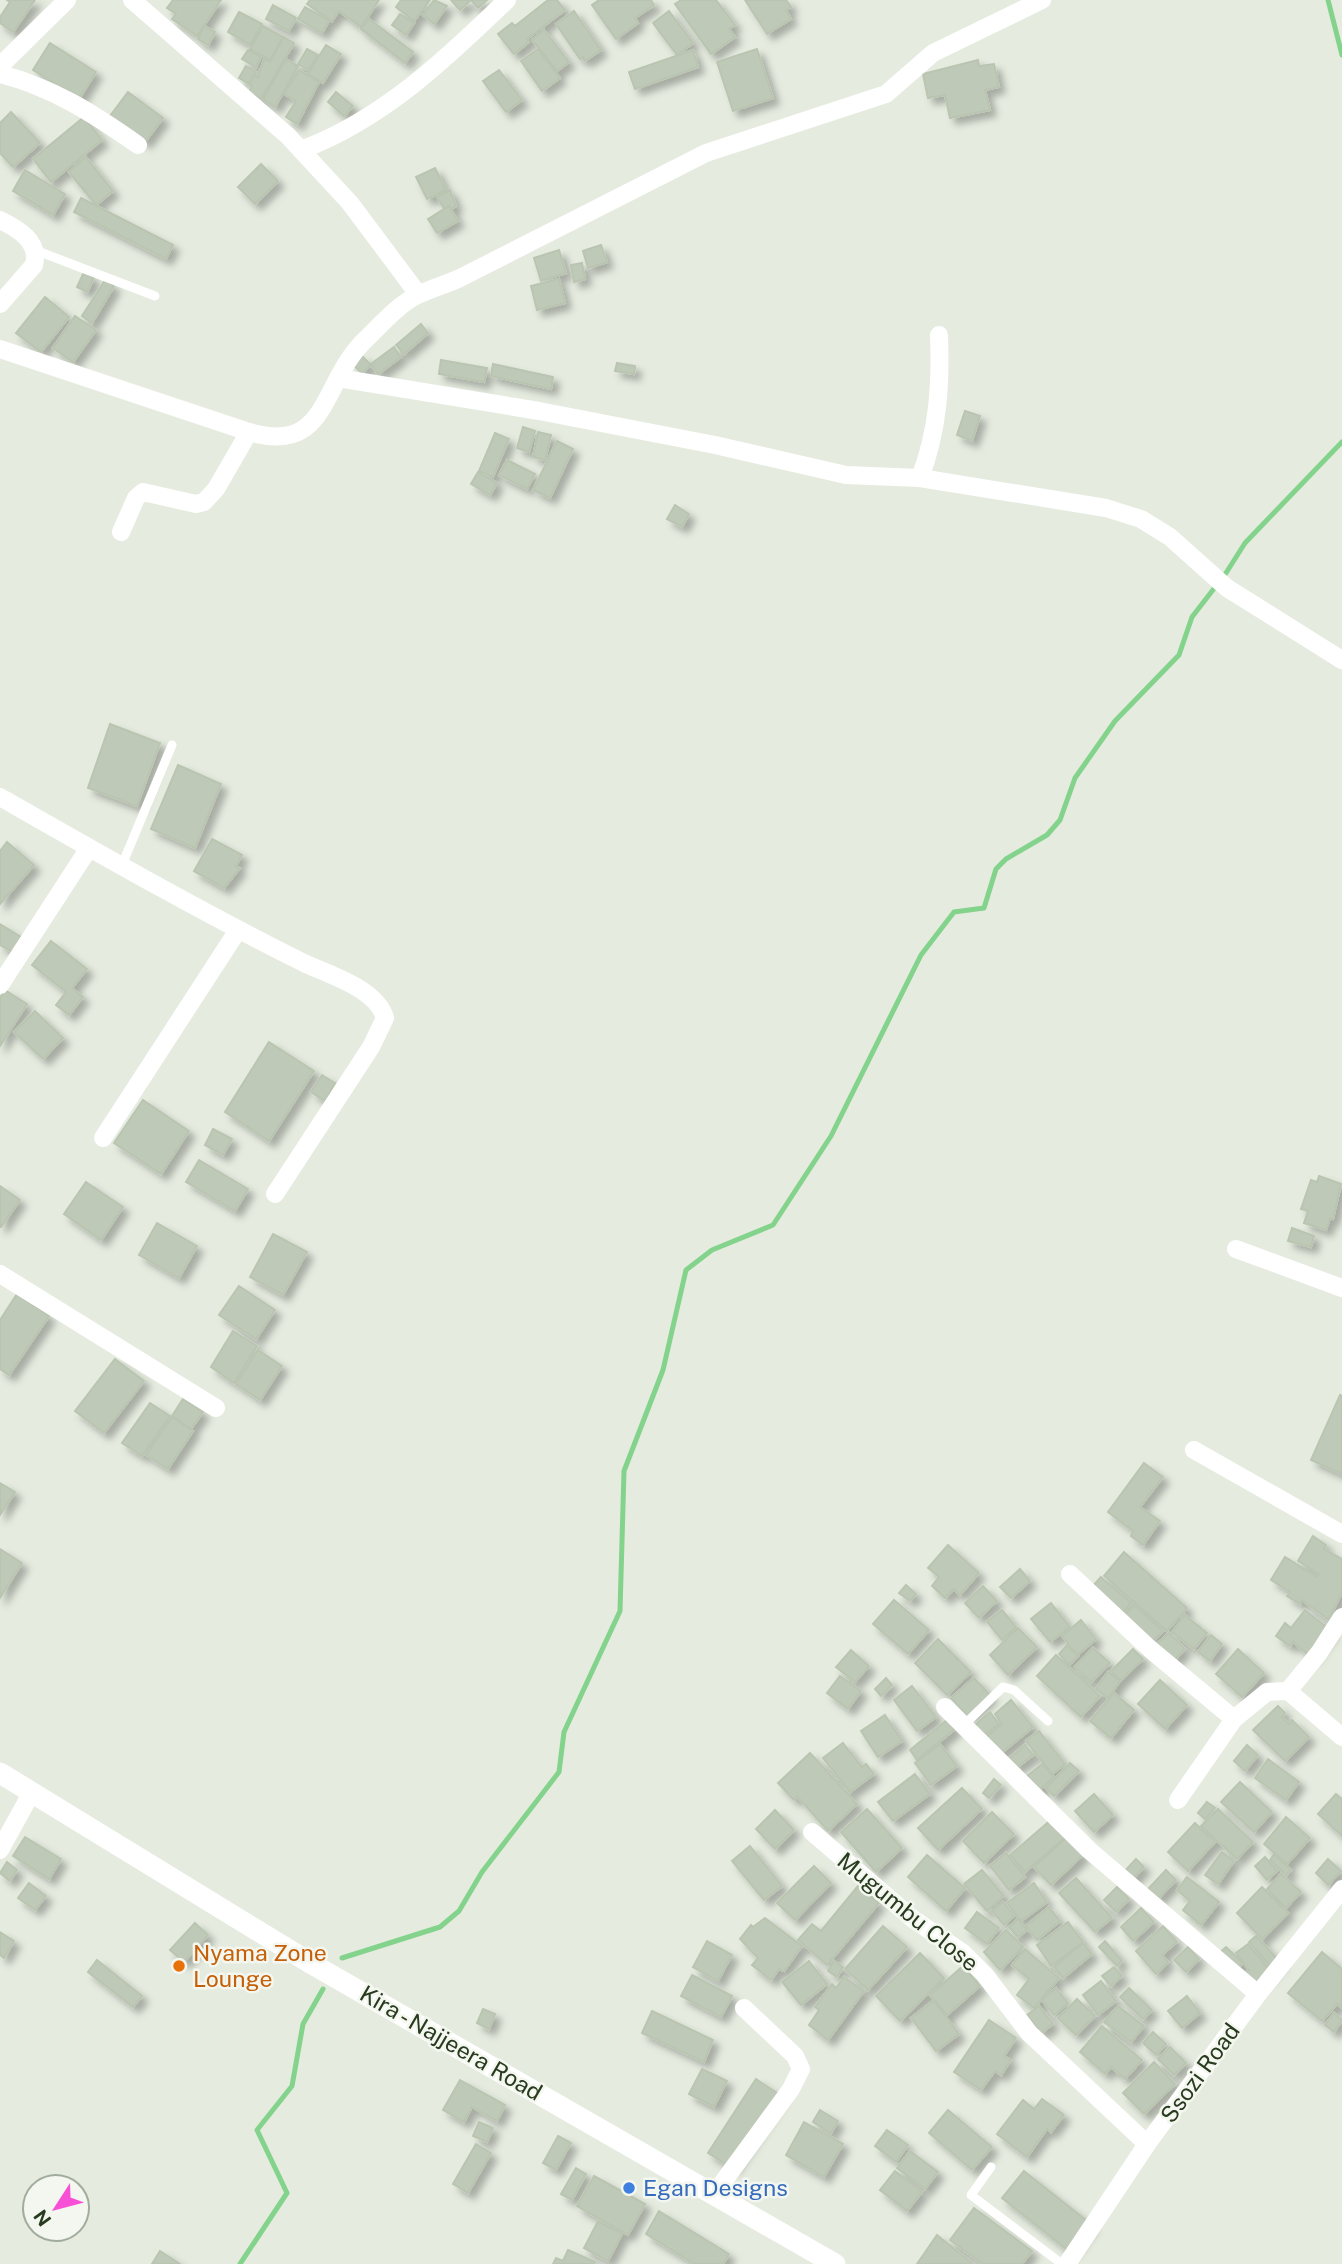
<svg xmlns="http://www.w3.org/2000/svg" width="1342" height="2264" font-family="'Public Sans',sans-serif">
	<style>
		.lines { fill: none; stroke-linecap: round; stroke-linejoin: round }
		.stream { stroke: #83d38c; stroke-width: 5 }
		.building { fill: #bfc9b7; stroke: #bac5b1; stroke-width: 2; filter: url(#shadow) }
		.service { stroke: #fff; stroke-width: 9 }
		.minor { stroke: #fff; stroke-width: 18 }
		.secondary { stroke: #fff; stroke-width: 21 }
		.food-dot { fill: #e8710a; stroke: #f4f7ef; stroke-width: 2.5 }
		.shop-dot { fill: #3f7fe0; stroke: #f4f7ef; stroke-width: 2.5 }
		.labels { text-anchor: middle; stroke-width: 5; stroke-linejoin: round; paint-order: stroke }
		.street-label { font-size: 23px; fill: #283b1f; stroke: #f4f7ef }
		.food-label { font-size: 23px; fill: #c56008; stroke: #f4f7ef; text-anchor: start }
		.shop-label { font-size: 23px; fill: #366cbe; stroke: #f4f7ef; text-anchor: start }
	</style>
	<defs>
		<filter id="shadow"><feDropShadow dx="6" dy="6" stdDeviation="3.5" flood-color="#0004"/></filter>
	</defs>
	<rect width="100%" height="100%" fill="#e5ebdf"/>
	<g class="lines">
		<g class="stream">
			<polyline points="1328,0 1342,55"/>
			<polyline points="342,1958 440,1927 459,1911 482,1872 559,1772 564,1732 620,1611 624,1471 663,1370 686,1270 712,1250 773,1225 831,1136 921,955 954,912 984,908 996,869 1006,859 1047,835 1060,820 1075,778 1115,721 1179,655 1192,617 1226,573 1245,543 1342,442"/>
			<polyline points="240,2264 287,2193 257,2130 292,2086 303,2024 323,1989"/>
		</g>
	</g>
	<g class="building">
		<polygon points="7,0 35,0 13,32 0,23 0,17 10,2"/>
		<polygon points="173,0 221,0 197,36 172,19 176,14 167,8"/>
		<polygon points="310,0 379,0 361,27 339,11 332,21 307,4"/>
		<polygon points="401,0 430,0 414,21 396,7"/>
		<polygon points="434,0 447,6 434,24 423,15"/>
		<polygon points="451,0 487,0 478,8 471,0 460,10"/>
		<polygon points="548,0 557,0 565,10 527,39 529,42 514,54 498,34 512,23 515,26"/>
		<polygon points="599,0 651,0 654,5 635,18 638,23 616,39 592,5"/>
		<polygon points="681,0 716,0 735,25 729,29 735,37 711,54 675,4"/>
		<polygon points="745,0 786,0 791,7 786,10 791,19 767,34"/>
		<polygon points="273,5 296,18 289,31 266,19"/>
		<polygon points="305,7 329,21 322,33 298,19"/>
		<polygon points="574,11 601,50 585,61 583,57 580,59 556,24"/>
		<polygon points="669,11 693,43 677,55 653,23"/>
		<polygon points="239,12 262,24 250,45 228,32"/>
		<polygon points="400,14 414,23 406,35 392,25"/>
		<polygon points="369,19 413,52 405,63 361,29"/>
		<polygon points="204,26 215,32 208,45 198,39"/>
		<polygon points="263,26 283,37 270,60 250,49"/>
		<polygon points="544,30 569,62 557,71 532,40"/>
		<polygon points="284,37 294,43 261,99 249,92 252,86 249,84 254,75 258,77 264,59 270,62"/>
		<polygon points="50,43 96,72 79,99 33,70"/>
		<polygon points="326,45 341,54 323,83 308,74"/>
		<polygon points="307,49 318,55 308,70 298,64"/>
		<polygon points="538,49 560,78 542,91 521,61"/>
		<polygon points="757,49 773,98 733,111 717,62"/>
		<polygon points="248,50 261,57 256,67 242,59"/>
		<polygon points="693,50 698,67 635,89 629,72"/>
		<polygon points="286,59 298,66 275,107 263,99"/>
		<polygon points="978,60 979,66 994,64 999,87 985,90 990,110 950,118 945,95 928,98 923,74"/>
		<polygon points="246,66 256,72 249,84 239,78"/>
		<polygon points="299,70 319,82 297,124 286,117 296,101 284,94"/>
		<polygon points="499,70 522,100 506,112 483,81"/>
		<polygon points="128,92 163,118 145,142 110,116"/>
		<polygon points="336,92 353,106 344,116 328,102"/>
		<polygon points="11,112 40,143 13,167 0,153 0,123"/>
		<polygon points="84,117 102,140 51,182 33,159"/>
		<polygon points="86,157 113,191 96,205 69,172"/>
		<polygon points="261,164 278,181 255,204 238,187"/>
		<polygon points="435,168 446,190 427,199 416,177"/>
		<polygon points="25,170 65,194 53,215 13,191"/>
		<polygon points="450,190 456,206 446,212 437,197"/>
		<polygon points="81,198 173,245 166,259 74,212"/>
		<polygon points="449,206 458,221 437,233 428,219"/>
		<polygon points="601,245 607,262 588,268 583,251"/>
		<polygon points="559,250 566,273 541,281 534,258"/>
		<polygon points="582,263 585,279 574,282 571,265"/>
		<polygon points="84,272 94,278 87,292 77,287"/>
		<polygon points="559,279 565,303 537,310 531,286"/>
		<polygon points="105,280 114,286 92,323 82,316"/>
		<polygon points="45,297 69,317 41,352 16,333"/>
		<polygon points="75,316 96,330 73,362 53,348"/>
		<polygon points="421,324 428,333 404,354 396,345"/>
		<polygon points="394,347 401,357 378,374 371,364"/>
		<polygon points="362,356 371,365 362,373 353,365"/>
		<polygon points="441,360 487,368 484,382 439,374"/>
		<polygon points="617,363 635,366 634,374 615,371"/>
		<polygon points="493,364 553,377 551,389 491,376"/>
		<polygon points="965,411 980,416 972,441 957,435"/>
		<polygon points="523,427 535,431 529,452 517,448"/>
		<polygon points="538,432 551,435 545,460 533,457"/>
		<polygon points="495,433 509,439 493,477 479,471"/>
		<polygon points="557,441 573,449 550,498 533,490"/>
		<polygon points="507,460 535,474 527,489 499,475"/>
		<polygon points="478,472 497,483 490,495 471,484"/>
		<polygon points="675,505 689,514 682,527 667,519"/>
		<polygon points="110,724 160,743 137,806 88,788"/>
		<polygon points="178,765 221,784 195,848 151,829"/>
		<polygon points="212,839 242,855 236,866 240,868 224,888 194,871"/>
		<polygon points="7,842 34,865 0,904 0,851"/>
		<polygon points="0,924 21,937 12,952 0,945"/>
		<polygon points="51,941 87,969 72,988 83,997 69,1015 56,1005 66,992 32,965"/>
		<polygon points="5,990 27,1004 0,1046 0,998"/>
		<polygon points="35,1011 63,1038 43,1059 14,1032"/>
		<polygon points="269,1042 314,1071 269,1141 225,1112"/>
		<polygon points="322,1075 335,1083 325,1101 311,1092"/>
		<polygon points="143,1100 189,1131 161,1174 114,1143"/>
		<polygon points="213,1129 232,1139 223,1155 205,1145"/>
		<polygon points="199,1160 248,1189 235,1211 186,1182"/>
		<polygon points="1319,1176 1341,1184 1333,1219 1330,1218 1326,1230 1304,1223 1308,1211 1301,1209 1311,1180 1317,1182"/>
		<polygon points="86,1182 123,1207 101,1240 64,1214"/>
		<polygon points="0,1186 20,1200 1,1227 0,1227"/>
		<polygon points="157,1223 197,1246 179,1278 139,1255"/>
		<polygon points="1292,1228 1314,1236 1311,1247 1288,1241"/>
		<polygon points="273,1234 307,1252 283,1295 250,1277"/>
		<polygon points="239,1286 275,1310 256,1339 219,1315"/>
		<polygon points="17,1294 49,1316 9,1375 0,1369 0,1320"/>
		<polygon points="233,1331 257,1346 234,1383 211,1367"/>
		<polygon points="258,1350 282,1366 260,1400 236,1384"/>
		<polygon points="115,1359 144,1381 104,1433 75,1411"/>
		<polygon points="1340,1395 1342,1396 1342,1474 1311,1460"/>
		<polygon points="183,1399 203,1412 191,1429 172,1416"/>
		<polygon points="150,1403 170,1416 142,1456 122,1443"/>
		<polygon points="172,1417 193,1431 168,1469 146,1455"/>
		<polygon points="1144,1463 1163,1477 1140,1507 1160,1521 1143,1545 1131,1536 1133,1531 1108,1512"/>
		<polygon points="0,1483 15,1492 0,1515"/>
		<polygon points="1313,1536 1326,1545 1324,1549 1342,1559 1342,1592 1329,1620 1302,1600 1300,1604 1287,1596 1290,1592 1271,1580 1285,1557 1317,1577 1319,1574 1298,1561"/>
		<polygon points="948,1545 979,1573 960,1595 954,1589 945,1598 932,1586 939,1577 928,1568"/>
		<polygon points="0,1549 22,1563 0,1598"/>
		<polygon points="1124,1552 1187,1608 1167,1631 1104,1576"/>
		<polygon points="1020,1569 1030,1581 1011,1598 1000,1587"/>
		<polygon points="1101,1577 1131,1603 1122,1613 1092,1587"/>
		<polygon points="906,1585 916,1594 910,1601 899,1593"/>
		<polygon points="983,1586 997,1601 979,1618 965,1603"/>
		<polygon points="894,1600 929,1630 908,1654 873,1624"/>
		<polygon points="1051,1603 1070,1627 1050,1642 1031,1619"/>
		<polygon points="1134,1605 1163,1631 1153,1641 1124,1615"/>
		<polygon points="1002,1610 1016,1627 1002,1640 987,1622"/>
		<polygon points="1305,1610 1331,1631 1311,1657 1293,1642 1290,1646 1276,1636 1285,1623 1291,1628"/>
		<polygon points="1185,1615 1207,1633 1194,1649 1172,1632"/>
		<polygon points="1081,1620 1096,1639 1077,1655 1062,1636"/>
		<polygon points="1018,1628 1037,1647 1008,1675 990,1655"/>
		<polygon points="1169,1633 1185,1649 1174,1661 1157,1644"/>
		<polygon points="1211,1635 1222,1644 1210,1661 1198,1652"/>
		<polygon points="938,1639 971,1672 947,1695 915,1663"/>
		<polygon points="1067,1645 1078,1656 1069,1665 1059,1654"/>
		<polygon points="1093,1648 1110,1663 1091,1682 1075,1667"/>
		<polygon points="1133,1649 1143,1659 1120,1681 1111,1671"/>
		<polygon points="1238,1649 1264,1673 1242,1697 1216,1674"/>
		<polygon points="851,1650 869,1666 855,1682 836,1667"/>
		<polygon points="1056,1655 1100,1696 1081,1717 1037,1676"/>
		<polygon points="1108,1672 1120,1681 1108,1698 1096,1689"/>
		<polygon points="840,1676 861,1691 848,1709 827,1693"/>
		<polygon points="886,1678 892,1685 881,1696 875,1689"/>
		<polygon points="974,1678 991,1696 968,1717 951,1698"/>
		<polygon points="1160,1680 1187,1705 1165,1729 1138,1704"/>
		<polygon points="912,1686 936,1717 917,1731 894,1700"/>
		<polygon points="1114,1693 1134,1710 1111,1738 1090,1721"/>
		<polygon points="1011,1700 1033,1727 999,1755 985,1738 1002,1724 995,1714"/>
		<polygon points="1278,1706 1285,1713 1282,1717 1289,1724 1292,1720 1309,1737 1285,1761 1253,1730"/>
		<polygon points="990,1712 999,1724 983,1736 975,1725"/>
		<polygon points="885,1715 902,1741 878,1757 861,1731"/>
		<polygon points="948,1719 955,1729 917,1760 910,1750"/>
		<polygon points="1039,1731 1065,1764 1052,1774 1026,1741"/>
		<polygon points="843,1743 862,1767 866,1764 874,1774 850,1792 823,1758"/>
		<polygon points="940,1744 957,1766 931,1785 915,1763"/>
		<polygon points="1025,1745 1033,1755 1016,1768 1009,1759"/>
		<polygon points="1247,1745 1258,1755 1245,1771 1234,1761"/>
		<polygon points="810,1753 857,1804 828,1831 797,1796 794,1800 778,1783"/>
		<polygon points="1268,1759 1299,1782 1286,1800 1255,1778"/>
		<polygon points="1070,1763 1079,1771 1054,1796 1046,1788"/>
		<polygon points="1042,1764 1054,1777 1038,1791 1026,1777"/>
		<polygon points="915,1774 930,1794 893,1821 878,1802"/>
		<polygon points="994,1779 1001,1785 989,1798 983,1793"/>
		<polygon points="1240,1782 1272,1812 1254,1832 1221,1802"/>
		<polygon points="962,1788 982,1809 938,1850 918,1828"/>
		<polygon points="1094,1794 1113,1815 1094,1832 1075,1811"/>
		<polygon points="1336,1794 1342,1799 1342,1836 1318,1814"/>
		<polygon points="1207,1802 1215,1808 1205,1819 1198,1813"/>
		<polygon points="867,1809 902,1848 876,1872 841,1832"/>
		<polygon points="1218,1809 1253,1842 1237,1859 1201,1826"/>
		<polygon points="775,1810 794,1830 775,1849 756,1829"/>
		<polygon points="992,1812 1014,1834 984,1863 963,1841"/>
		<polygon points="1286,1817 1310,1838 1287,1864 1264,1844"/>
		<polygon points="1052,1819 1067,1836 1025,1872 1010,1855"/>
		<polygon points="1195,1823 1215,1842 1188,1871 1168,1852"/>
		<polygon points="25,1837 61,1859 49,1879 13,1856"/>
		<polygon points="1066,1838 1083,1855 1051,1885 1034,1867"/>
		<polygon points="750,1846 782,1886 764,1900 732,1861"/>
		<polygon points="1222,1852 1234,1861 1218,1884 1205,1875"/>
		<polygon points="1006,1853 1025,1877 1009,1890 990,1866"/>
		<polygon points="1274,1854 1291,1870 1286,1875 1270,1860"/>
		<polygon points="927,1855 965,1888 946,1911 908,1877"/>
		<polygon points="1265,1857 1277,1871 1267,1880 1255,1866"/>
		<polygon points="1136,1859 1144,1867 1131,1881 1123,1873"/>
		<polygon points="1328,1859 1341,1871 1328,1885 1316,1873"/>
		<polygon points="7,1862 17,1870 10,1881 0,1873"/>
		<polygon points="814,1866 831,1883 795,1920 777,1903"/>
		<polygon points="982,1870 1004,1896 987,1911 964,1884"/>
		<polygon points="1166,1870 1176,1880 1158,1899 1148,1889"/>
		<polygon points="1281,1874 1301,1892 1286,1908 1267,1889"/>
		<polygon points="1187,1877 1219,1902 1201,1925 1183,1910 1190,1901 1177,1890"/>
		<polygon points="1076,1878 1112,1918 1095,1932 1059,1893"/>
		<polygon points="29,1883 46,1896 35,1910 18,1898"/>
		<polygon points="1034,1883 1047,1902 1021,1921 1007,1903"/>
		<polygon points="858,1886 879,1903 827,1965 798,1940 812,1924 821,1931"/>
		<polygon points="1117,1887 1129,1899 1116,1912 1104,1900"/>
		<polygon points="1262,1887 1288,1913 1262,1939 1237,1913"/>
		<polygon points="1003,1902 1014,1916 1004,1925 992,1911"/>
		<polygon points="1049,1907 1060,1921 1037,1940 1026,1926"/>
		<polygon points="1141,1908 1154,1922 1133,1941 1121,1927"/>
		<polygon points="977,1912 999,1928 987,1944 965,1928"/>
		<polygon points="765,1918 802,1946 784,1971 779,1969 771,1980 752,1965 758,1958 740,1939 751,1925 753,1927"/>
		<polygon points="1018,1919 1027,1930 1018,1937 1009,1927"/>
		<polygon points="1068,1922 1083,1942 1051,1966 1037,1945"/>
		<polygon points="195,1923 208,1935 184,1962 170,1950"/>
		<polygon points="883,1926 907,1947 868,1990 845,1969"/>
		<polygon points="1163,1926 1177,1942 1162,1955 1168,1962 1156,1974 1136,1951"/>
		<polygon points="1006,1930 1023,1947 1000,1970 984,1952"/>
		<polygon points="0,1932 14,1941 4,1958 0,1955"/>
		<polygon points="1256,1936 1280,1962 1272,1968 1249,1942"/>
		<polygon points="707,1941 732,1955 718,1981 693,1967"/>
		<polygon points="1105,1941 1122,1961 1117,1966 1099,1947"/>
		<polygon points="1083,1943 1092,1954 1063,1978 1054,1967"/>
		<polygon points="1248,1944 1271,1972 1253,1986 1243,1975 1249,1970 1236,1953"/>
		<polygon points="1188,1947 1199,1959 1186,1972 1174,1960"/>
		<polygon points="1226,1947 1243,1963 1235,1971 1218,1954"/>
		<polygon points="1025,1949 1059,1978 1034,2008 1017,1995 1029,1979 1012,1965"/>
		<polygon points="1322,1952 1342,1969 1342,2008 1337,2004 1322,2021 1288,1993"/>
		<polygon points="920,1953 944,1978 900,2021 876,1996"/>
		<polygon points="97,1960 142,1996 133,2007 88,1972"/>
		<polygon points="809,1961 827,1984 801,2005 782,1982"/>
		<polygon points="834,1961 843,1967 837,1977 828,1971"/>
		<polygon points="963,1966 980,1986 947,2015 930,1995"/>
		<polygon points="1114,1967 1122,1976 1111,1986 1102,1976"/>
		<polygon points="692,1975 732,1996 721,2017 681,1996"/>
		<polygon points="844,1977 864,1991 828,2040 809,2025 819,2010 815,2007 832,1984 836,1988"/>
		<polygon points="1101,1981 1116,2001 1098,2015 1083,1995"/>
		<polygon points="1056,1988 1068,2003 1054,2015 1042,2000"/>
		<polygon points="1129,1988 1152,2010 1143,2019 1120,1997"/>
		<polygon points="1187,1996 1200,2013 1182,2028 1168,2011"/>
		<polygon points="1077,1999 1095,2016 1076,2035 1058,2018"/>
		<polygon points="934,2001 959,2034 936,2051 911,2018"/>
		<polygon points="1039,2006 1053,2024 1041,2033 1027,2015"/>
		<polygon points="1118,2006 1144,2026 1131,2042 1104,2022"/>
		<polygon points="483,2009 495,2014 489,2029 477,2023"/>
		<polygon points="652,2011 713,2040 704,2062 642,2033"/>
		<polygon points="1334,2013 1342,2020 1334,2032 1325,2025"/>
		<polygon points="989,2020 1016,2038 1004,2056 1011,2060 1001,2075 995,2071 981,2090 954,2072"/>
		<polygon points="1102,2026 1142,2060 1125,2079 1111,2067 1105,2074 1080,2052"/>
		<polygon points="1153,2032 1166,2044 1156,2055 1143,2043"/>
		<polygon points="1170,2047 1186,2063 1174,2075 1158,2059"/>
		<polygon points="1154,2062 1175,2084 1144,2114 1123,2093"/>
		<polygon points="702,2069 727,2081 714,2107 689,2094"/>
		<polygon points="756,2079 780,2095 732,2168 708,2153"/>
		<polygon points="460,2080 505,2105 497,2121 472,2107 464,2122 443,2110"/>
		<polygon points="1042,2099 1064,2115 1051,2132 1047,2129 1027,2157 997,2134 1023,2100 1034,2109"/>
		<polygon points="820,2110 838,2121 831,2133 813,2122"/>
		<polygon points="948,2110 992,2147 972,2170 929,2133"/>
		<polygon points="479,2122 493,2128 487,2142 473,2136"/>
		<polygon points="804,2122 843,2144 824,2177 786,2155"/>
		<polygon points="887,2130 908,2145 896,2162 875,2146"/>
		<polygon points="558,2136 571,2143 556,2170 543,2163"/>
		<polygon points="476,2144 491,2153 468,2193 453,2184"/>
		<polygon points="910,2151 938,2172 925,2189 897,2168"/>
		<polygon points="576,2168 586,2174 572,2200 561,2194"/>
		<polygon points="895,2171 922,2192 907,2211 880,2190"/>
		<polygon points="1024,2171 1091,2224 1070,2252 1002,2198"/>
		<polygon points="594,2176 645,2204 628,2235 577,2206"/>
		<polygon points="974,2208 1032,2251 1022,2264 983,2264 950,2240"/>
		<polygon points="659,2211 729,2254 723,2264 694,2264 646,2234"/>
		<polygon points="598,2221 622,2234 608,2261 584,2248"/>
		<polygon points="937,2235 973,2264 917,2264"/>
		<polygon points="568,2250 595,2262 594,2264 553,2264 556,2258 563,2261"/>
		<polygon points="160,2251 180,2264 152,2264"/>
	</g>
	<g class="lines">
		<g class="service">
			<polyline points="35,250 155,296"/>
			<polyline points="122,865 172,745"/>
			<polyline points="964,1725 1003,1687 1014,1690 1048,1721"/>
			<polyline points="991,2167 971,2195 1062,2264"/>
		</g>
		<g class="minor">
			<polyline points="132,0 288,136 350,203 418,294"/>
			<polyline points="0,66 67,0"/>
			<path d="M0,74c52,13 94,40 138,71"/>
			<path d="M301,150c81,-30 145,-91 206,-150"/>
			<path d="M0,220c18,9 40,21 34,45l-34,39"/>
			<path d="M0,349l249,83c78,23 72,-46 113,-89 16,-15 38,-41 58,-49 13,-6 27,-10 40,-16l246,-125 180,-59 47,-41 109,-53"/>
			<path d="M338,378l201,33 176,34 131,30 74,3c18,-48 21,-92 19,-143"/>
			<polyline points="920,478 1106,508 1141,519 1170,537 1227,588 1342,660"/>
			<polyline points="121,532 136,498 143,492 196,504 204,502 216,489 249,432"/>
			<path d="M0,797c100,57 201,115 304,166 26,12 73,26 81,55l-14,29 -96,147"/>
			<polyline points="0,985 89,848"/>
			<polyline points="103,1138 238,930"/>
			<polyline points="1236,1249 1342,1288"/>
			<polyline points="0,1274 216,1408"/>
			<polyline points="1194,1450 1342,1534"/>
			<polyline points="1070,1574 1150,1649 1234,1719 1267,1692 1288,1691 1342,1737"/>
			<polyline points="1288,1691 1319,1653 1342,1617"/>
			<polyline points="945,1707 1089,1850 1258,1994"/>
			<polyline points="1178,1800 1234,1719"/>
			<polyline points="812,1832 913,1919 963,1953 985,1975 1029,2033 1147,2144"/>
			<polyline points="0,1850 32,1792"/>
			<polyline points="715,2193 791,2089 801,2069 795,2056 744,2008"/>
			<polyline points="1067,2264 1147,2144 1258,1994 1342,1889"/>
		</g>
		<polyline class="secondary" points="0,1773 312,1964 835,2264"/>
	</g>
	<circle class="food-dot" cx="179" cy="1966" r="7"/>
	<circle class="shop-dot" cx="629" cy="2188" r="7"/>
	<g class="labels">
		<g class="street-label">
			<text transform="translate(908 1912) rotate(39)" y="8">Mugumbu Close</text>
			<text transform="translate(451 2043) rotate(30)" y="8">Kira - Najjeera Road</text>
			<text transform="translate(1200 2073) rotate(-54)" y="8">Ssozi Road</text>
		</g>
		<g class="food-label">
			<text x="193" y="1961">Nyama Zone<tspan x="193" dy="26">Lounge</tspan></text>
		</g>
		<g class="shop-label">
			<text x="643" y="2196">Egan Designs</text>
		</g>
	</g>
	<g transform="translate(56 2208) rotate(234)"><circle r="33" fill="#f4f7ef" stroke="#a2ac9c" stroke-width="2"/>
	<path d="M0-5L12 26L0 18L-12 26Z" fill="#f84fd7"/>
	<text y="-10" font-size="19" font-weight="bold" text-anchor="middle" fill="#283b1f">N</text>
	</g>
</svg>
